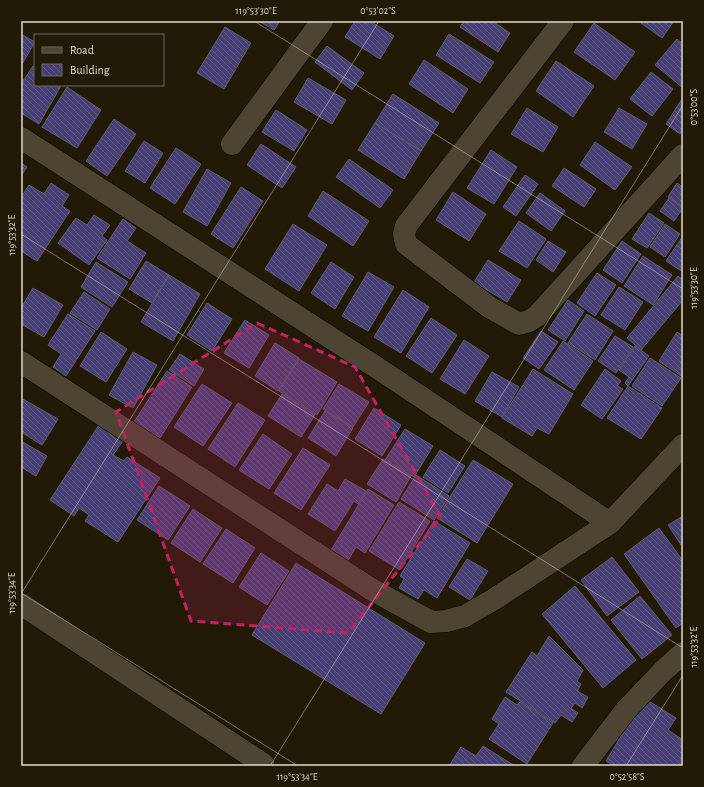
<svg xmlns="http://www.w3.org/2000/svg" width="704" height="787" font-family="'Alegreya Sans',sans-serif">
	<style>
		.building { fill: url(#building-back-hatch); stroke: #5e5c72 }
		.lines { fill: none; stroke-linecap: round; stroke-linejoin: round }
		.minor-casing { stroke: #0b0500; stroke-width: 23 }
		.minor { stroke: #4d4531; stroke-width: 22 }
		.marked { fill: #c32261; fill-opacity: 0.2; stroke: #c32261; stroke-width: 3; stroke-dasharray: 8 5; stroke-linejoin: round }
		.ticks { fill: none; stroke: #dfdbcf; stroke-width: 1; stroke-opacity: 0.45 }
		.neatline { fill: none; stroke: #dfdbcf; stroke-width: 1.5 }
		.ticks-label { font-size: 10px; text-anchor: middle; fill: #dfdbcf }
	</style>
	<defs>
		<pattern id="building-back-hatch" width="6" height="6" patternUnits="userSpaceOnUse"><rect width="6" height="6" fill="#473f73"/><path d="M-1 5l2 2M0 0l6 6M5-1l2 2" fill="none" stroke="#615a86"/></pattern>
	</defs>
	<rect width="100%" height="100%" fill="#211a07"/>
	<g class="building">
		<polygon points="259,21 280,21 274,30"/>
		<polygon points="355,21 370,21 394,36 380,59 345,37"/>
		<polygon points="464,21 492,21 510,33 498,52 460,27"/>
		<polygon points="638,21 674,21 662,38"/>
		<polygon points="594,23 635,52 615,80 574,52"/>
		<polygon points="225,27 251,43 224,89 197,73"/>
		<polygon points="21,34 35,42 21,66"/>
		<polygon points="449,34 494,62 480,83 436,55"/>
		<polygon points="677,39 683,44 683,88 655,65"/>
		<polygon points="327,46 364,73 352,90 315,62"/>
		<polygon points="424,60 468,89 453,113 409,84"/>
		<polygon points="556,61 594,86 573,117 536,91"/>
		<polygon points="33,66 35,68 35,85 61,86 39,124 21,113 21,84"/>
		<polygon points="651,72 673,89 652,116 630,99"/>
		<polygon points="308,78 346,100 332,124 294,102"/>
		<polygon points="67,87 101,110 77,148 42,127"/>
		<polygon points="393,94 439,123 421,151 375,123"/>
		<polygon points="682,99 683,100 683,129 680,134 666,124"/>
		<polygon points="527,108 558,127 543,152 511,134"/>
		<polygon points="619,108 647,124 632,149 604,132"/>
		<polygon points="276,110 307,130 294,151 262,132"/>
		<polygon points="114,119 136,134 107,176 86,161"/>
		<polygon points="375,123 421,151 404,179 358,150"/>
		<polygon points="144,141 163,153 145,183 125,171"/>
		<polygon points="595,142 632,167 615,190 580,165"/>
		<polygon points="261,144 296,167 282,188 247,165"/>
		<polygon points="176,148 201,164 175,204 150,188"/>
		<polygon points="491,150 517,167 494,204 467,188"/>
		<polygon points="349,159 393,190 380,208 336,177"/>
		<polygon points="21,163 27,167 21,176"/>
		<polygon points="564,168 596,189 584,207 552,186"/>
		<polygon points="207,169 231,183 207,226 183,212"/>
		<polygon points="525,175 538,184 516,216 503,207"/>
		<polygon points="51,183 69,195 62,206 70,211 37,261 21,251 21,197 29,185 44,194"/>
		<polygon points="677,183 683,187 683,207 668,197"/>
		<polygon points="241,187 263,201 233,248 211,234"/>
		<polygon points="323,191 369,221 353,246 308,216"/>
		<polygon points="453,192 486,214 469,241 436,220"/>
		<polygon points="540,193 565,211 551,231 526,213"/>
		<polygon points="669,198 683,208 674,221 660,211"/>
		<polygon points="649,213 664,223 647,248 632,239"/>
		<polygon points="94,215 110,225 102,236 107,240 89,265 58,243 76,218 87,225"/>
		<polygon points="123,219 136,228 127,241 146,253 130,279 97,258"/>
		<polygon points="519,221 546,239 527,268 499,251"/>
		<polygon points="293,224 327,245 299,291 265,269"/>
		<polygon points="665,224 680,234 665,257 650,247"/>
		<polygon points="683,236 683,272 666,261"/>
		<polygon points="548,241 566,252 553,272 536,260"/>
		<polygon points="622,241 641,254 622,283 603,270"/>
		<polygon points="643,256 672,275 653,305 624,286"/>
		<polygon points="488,260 521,280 507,302 474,282"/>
		<polygon points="146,261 169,275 152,303 129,289"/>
		<polygon points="96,262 128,282 112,307 81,287"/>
		<polygon points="331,262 354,277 335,309 311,293"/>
		<polygon points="368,272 394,287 368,331 342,316"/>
		<polygon points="597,273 616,285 595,316 577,303"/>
		<polygon points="169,275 200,294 173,341 141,322"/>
		<polygon points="678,276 683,280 683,300 641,350 627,338"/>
		<polygon points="619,287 643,302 625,330 601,315"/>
		<polygon points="33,288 63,305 44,337 21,324 21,308"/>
		<polygon points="403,290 429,307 401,353 374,337"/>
		<polygon points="84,292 110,309 97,330 70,313"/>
		<polygon points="568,300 584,311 565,341 548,330"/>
		<polygon points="207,303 232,319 212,351 187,335"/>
		<polygon points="68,314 95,331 66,376 53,367 61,354 48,345"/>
		<polygon points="587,314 613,331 595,360 568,343"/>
		<polygon points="431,318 457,335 432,373 406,356"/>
		<polygon points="245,320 269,335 249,368 224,353"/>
		<polygon points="541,331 558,342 539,369 523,358"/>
		<polygon points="101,332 127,349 106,382 80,366"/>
		<polygon points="677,332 683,336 683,377 659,361"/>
		<polygon points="615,336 633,347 616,373 598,361"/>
		<polygon points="464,340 489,356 465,394 440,379"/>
		<polygon points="563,341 593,361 574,390 544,370"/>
		<polygon points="275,343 299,358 278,391 255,376"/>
		<polygon points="635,346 649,356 628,386 625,383 629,377 619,370"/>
		<polygon points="133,352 157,365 133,408 109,395"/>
		<polygon points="180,354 204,369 194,386 169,370"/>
		<polygon points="650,358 681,378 662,406 632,386"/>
		<polygon points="299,359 337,382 317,415 279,391"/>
		<polygon points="533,369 573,394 549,434 537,428 532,436 502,418"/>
		<polygon points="605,369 621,381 617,386 623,389 602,419 581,405"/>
		<polygon points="167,371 192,387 160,438 134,422"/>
		<polygon points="492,372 519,387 502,417 475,401"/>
		<polygon points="202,384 232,403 203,446 174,427"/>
		<polygon points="339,384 369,402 353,427 323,409"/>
		<polygon points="628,386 662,408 641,439 607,418"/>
		<polygon points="282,394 315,415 301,437 268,416"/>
		<polygon points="21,398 58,419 42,445 21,432"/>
		<polygon points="238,403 265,420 235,467 208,449"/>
		<polygon points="374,408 401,425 382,456 355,439"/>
		<polygon points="325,411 353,428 336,456 308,438"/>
		<polygon points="99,425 123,441 113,455 124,461 127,457 160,478 118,542 85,521 89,515 79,508 74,516 50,500"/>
		<polygon points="405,429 433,446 414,477 385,460"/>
		<polygon points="263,434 292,454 269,489 239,470"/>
		<polygon points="21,441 47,456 36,476 21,467"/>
		<polygon points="303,448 330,465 301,510 274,493"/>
		<polygon points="440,450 465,466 448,493 423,477"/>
		<polygon points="383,459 411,476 396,502 367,484"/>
		<polygon points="473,460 513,484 477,543 437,518"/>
		<polygon points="416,475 449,496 434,520 401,499"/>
		<polygon points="345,479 366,491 358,504 354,501 335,531 308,514 327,484 338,491"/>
		<polygon points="159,486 190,506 168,540 137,520"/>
		<polygon points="368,489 394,505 365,553 356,547 347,562 330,552"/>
		<polygon points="399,502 430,521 400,570 369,551"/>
		<polygon points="193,509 222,528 200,562 171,543"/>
		<polygon points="683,516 683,548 668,525"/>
		<polygon points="434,521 470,543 437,598 424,590 418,599 399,588 404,579 400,576"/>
		<polygon points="659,528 683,561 683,623 676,628 624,554"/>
		<polygon points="226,529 255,548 233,583 203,564"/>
		<polygon points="261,553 289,571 267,605 239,587"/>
		<polygon points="612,557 639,592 607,616 581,580"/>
		<polygon points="467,559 488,571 470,600 449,587"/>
		<polygon points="296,563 425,643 381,714 252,635"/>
		<polygon points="575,586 636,660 603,688 542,614"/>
		<polygon points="640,596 672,635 642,659 611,620"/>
		<polygon points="549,636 583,670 577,681 581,684 577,691 588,697 582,708 575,703 571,708 578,713 572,722 561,715 555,723 506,692 532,652 537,656"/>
		<polygon points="505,697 517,705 520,702 553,723 527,764 489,739 499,724 492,719"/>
		<polygon points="644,698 676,718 668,730 683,740 683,766 614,766 606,761"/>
		<polygon points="483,746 515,766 449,766 461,747 476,756"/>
	</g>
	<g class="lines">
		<defs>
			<g id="minor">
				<polyline points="563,21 406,226 404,234 406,244 489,307 519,324 529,321 537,316 683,155"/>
				<polyline points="21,138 382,371 610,523 683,445"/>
				<polyline points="232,144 322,21"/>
				<polyline points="21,362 371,589 431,622 446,621 465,616 496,598 610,523"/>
				<polyline points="21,604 263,764"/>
				<polyline points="583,766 626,710 663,671 683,653"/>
			</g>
		</defs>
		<use href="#minor" class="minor-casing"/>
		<use href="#minor" class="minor"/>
	</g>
	<path class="marked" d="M257,323l98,44 86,150 -93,116 -157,-12 -75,-209z"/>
	<path class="ticks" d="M254,21l429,268M21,24l2,-3M21,234l662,414M21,593l277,173M21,594l358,-573M270,766l413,-661M626,766l57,-91"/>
	<rect width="704" height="787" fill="none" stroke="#211a07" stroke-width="44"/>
	<rect x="34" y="34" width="130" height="52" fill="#211a07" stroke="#6d6757"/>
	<rect x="42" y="47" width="20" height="6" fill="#4d4531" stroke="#6d6757"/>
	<text x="70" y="54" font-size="12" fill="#dfdbcf">Road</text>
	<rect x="42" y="64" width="20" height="12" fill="url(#building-back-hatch)" stroke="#6d6757"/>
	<text x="70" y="74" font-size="12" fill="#dfdbcf">Building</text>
	<rect x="22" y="22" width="660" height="743" class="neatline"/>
	<g class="ticks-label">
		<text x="256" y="14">119°53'30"E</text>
		<text x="378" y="14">0°53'02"S</text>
		<text transform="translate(693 107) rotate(-90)" y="4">0°53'00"S</text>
		<text transform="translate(11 235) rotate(-90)" y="4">119°53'32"E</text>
		<text transform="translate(693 288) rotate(-90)" y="4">119°53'30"E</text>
		<text transform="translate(11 593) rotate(-90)" y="4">119°53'34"E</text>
		<text transform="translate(693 647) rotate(-90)" y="4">119°53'32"E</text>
		<text x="297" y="780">119°53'34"E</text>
		<text x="627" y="780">0°52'58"S</text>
	</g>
</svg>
